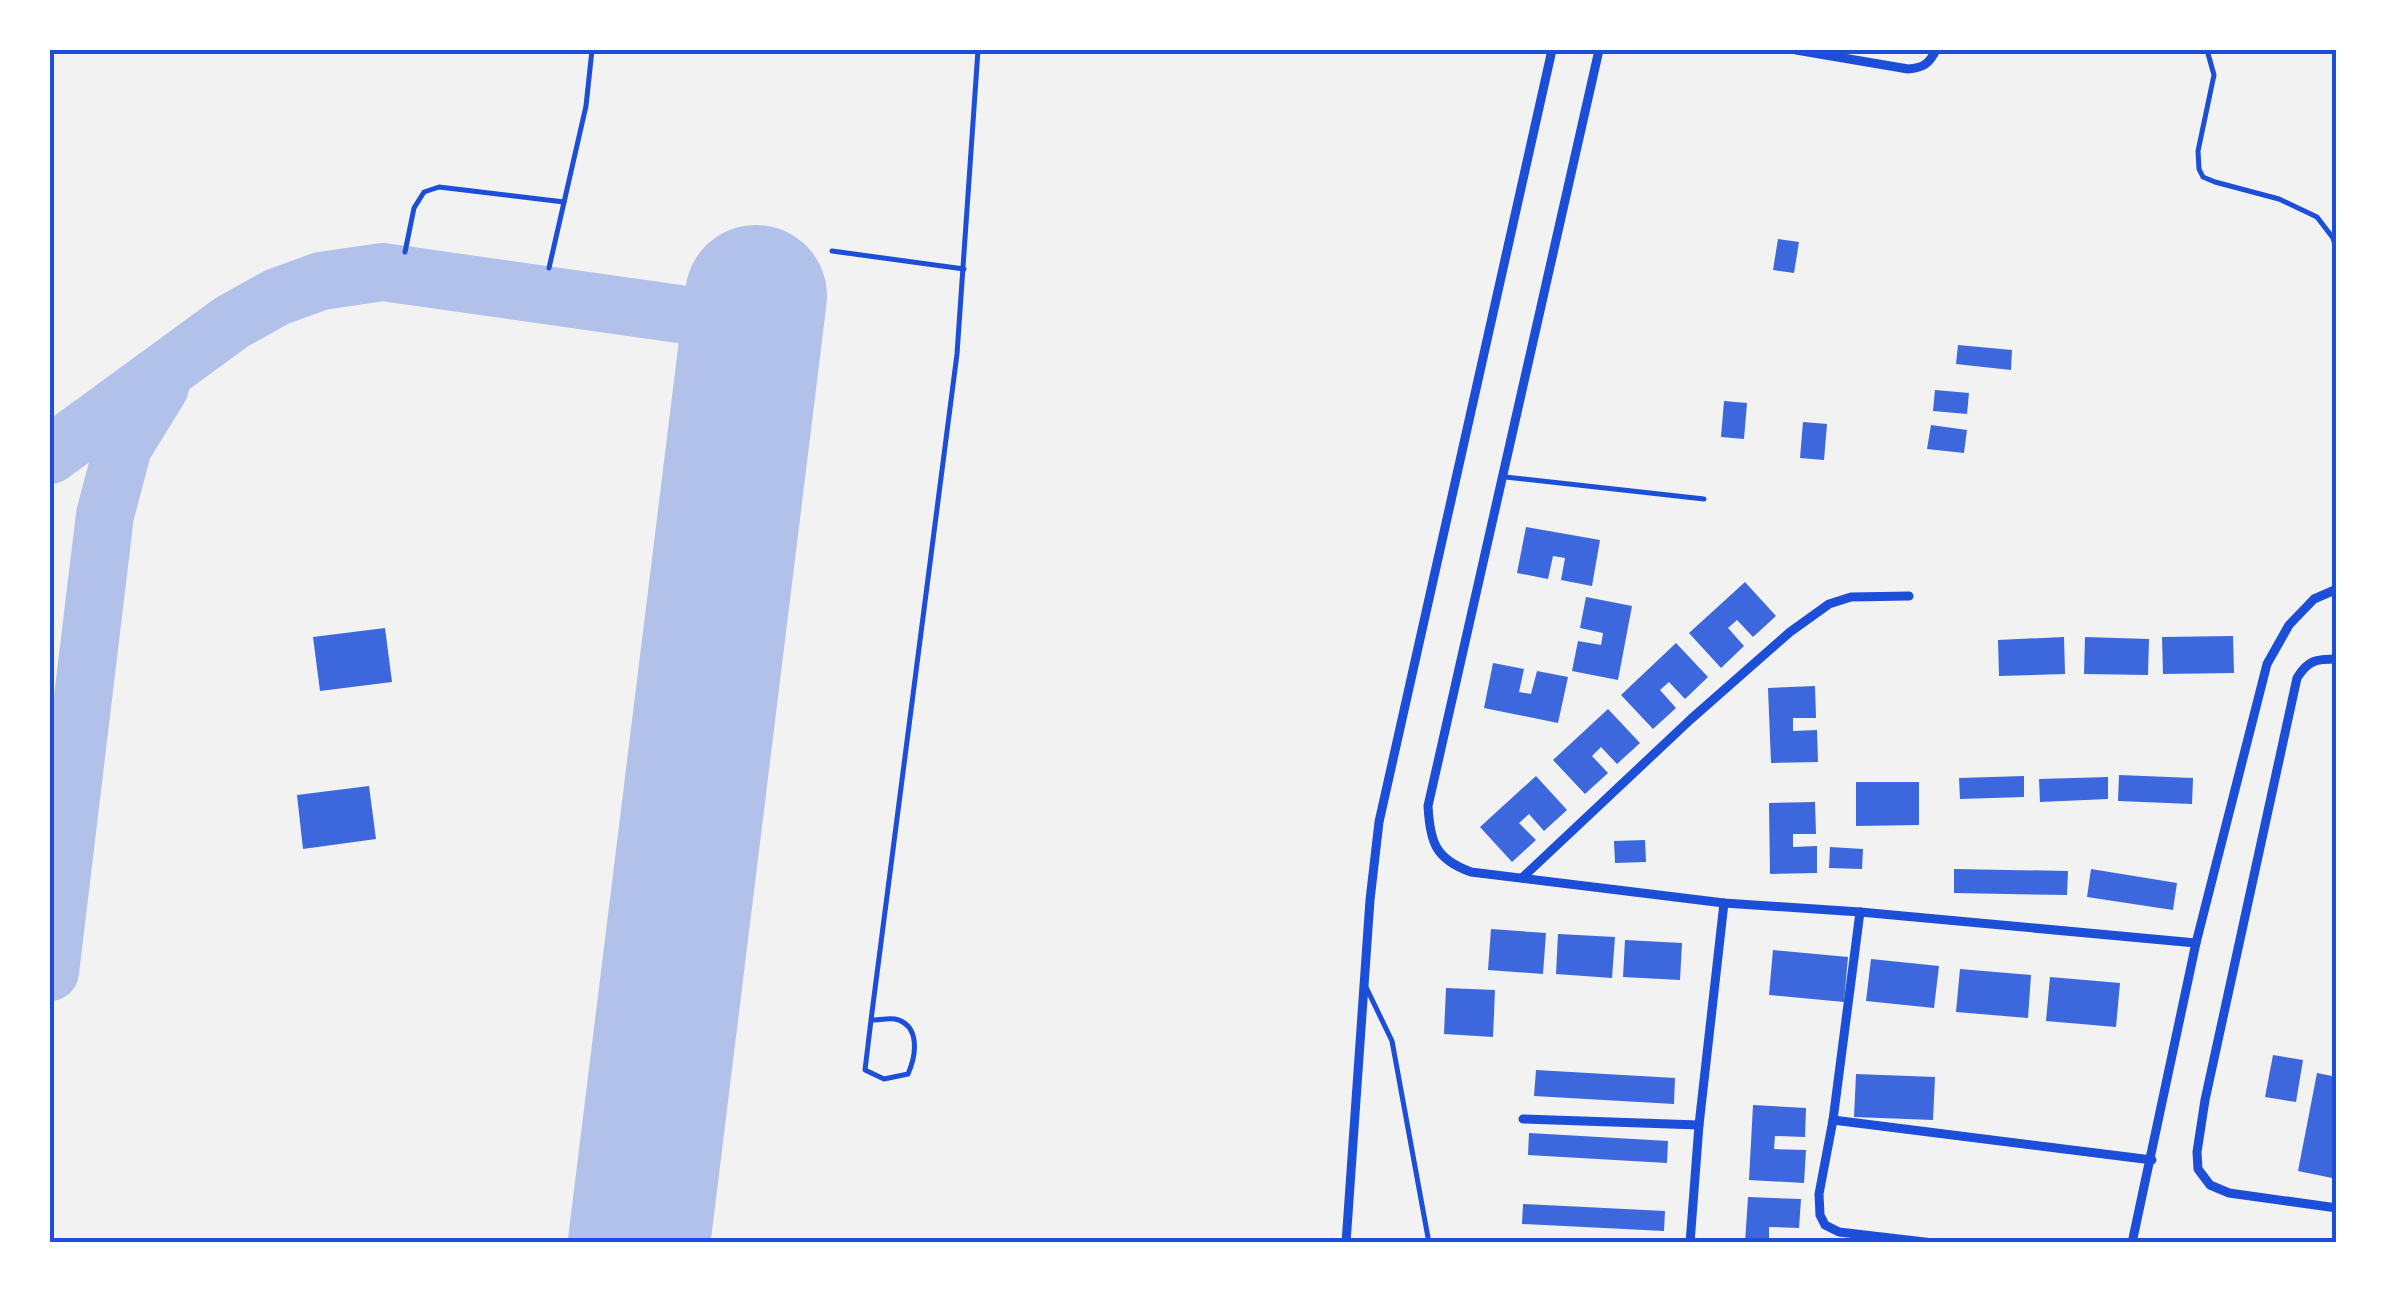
<svg xmlns="http://www.w3.org/2000/svg" width="2387" height="1293" font-family="'Source Serif 4',serif">
	<style>
		.lines { fill: none; stroke-linecap: round; stroke-linejoin: round }
		.taxiway { stroke: #b2c1ea; stroke-width: 58 }
		.runway { stroke: #b2c1ea; stroke-width: 142 }
		.building { fill: #3d67dc }
		.service { stroke: #1d4ed8; stroke-width: 5 }
		.minor { stroke: #1d4ed8; stroke-width: 9 }
		.neatline { fill: none; stroke: #1d4ed8; stroke-width: 4 }
	</style>
	<rect width="100%" height="100%" fill="#f2f2f2"/>
	<g class="lines">
		<g class="taxiway">
			<polyline points="50,455 232,322 277,297 321,281 383,272 686,315 752,327"/>
			<polyline points="50,972 105,515 123,447 160,387"/>
		</g>
		<polyline class="runway" points="639,1243 756,296"/>
	</g>
	<g class="building">
		<polygon points="1778,239 1799,242 1794,273 1773,270"/>
		<polygon points="1958,345 2012,350 2011,370 1956,364"/>
		<polygon points="1935,390 1969,393 1967,414 1933,411"/>
		<polygon points="1724,401 1747,403 1744,439 1721,437"/>
		<polygon points="1803,422 1827,424 1824,460 1800,458"/>
		<polygon points="1931,425 1967,430 1964,453 1927,449"/>
		<polygon points="1526,527 1600,540 1592,586 1561,580 1565,558 1553,556 1548,579 1517,573"/>
		<polygon points="1745,582 1776,616 1753,637 1737,620 1728,628 1744,646 1721,668 1689,633"/>
		<polygon points="1586,597 1632,606 1618,680 1572,671 1578,641 1601,645 1603,633 1580,628"/>
		<polygon points="385,628 392,682 320,691 313,637"/>
		<polygon points="2233,636 2234,673 2163,674 2162,637"/>
		<polygon points="2064,637 2065,674 1999,676 1998,640"/>
		<polygon points="2085,637 2149,639 2148,675 2084,674"/>
		<polygon points="1676,643 1708,677 1685,699 1669,682 1660,690 1676,708 1653,729 1621,695"/>
		<polygon points="1493,663 1524,669 1519,692 1531,694 1537,671 1568,677 1558,723 1484,708"/>
		<polygon points="1815,686 1816,718 1793,718 1793,731 1817,730 1818,762 1771,763 1768,688"/>
		<polygon points="1608,709 1640,743 1617,764 1601,747 1592,756 1608,773 1585,794 1553,760"/>
		<polygon points="2119,775 2193,778 2192,804 2118,801"/>
		<polygon points="1536,776 1567,810 1544,831 1529,814 1519,823 1536,840 1512,862 1480,827"/>
		<polygon points="2024,776 2024,797 1960,799 1959,778"/>
		<polygon points="2108,777 2108,799 2040,802 2039,779"/>
		<polygon points="1856,782 1919,782 1919,825 1856,826"/>
		<polygon points="369,786 376,839 303,849 297,795"/>
		<polygon points="1815,802 1816,834 1793,834 1793,847 1817,846 1817,873 1770,874 1769,803"/>
		<polygon points="1645,840 1646,862 1615,863 1614,841"/>
		<polygon points="1830,847 1863,849 1862,869 1829,868"/>
		<polygon points="1954,869 2068,871 2067,895 1954,893"/>
		<polygon points="2091,869 2177,883 2173,910 2087,897"/>
		<polygon points="1491,929 1546,933 1543,974 1488,970"/>
		<polygon points="1558,934 1615,937 1612,978 1556,974"/>
		<polygon points="1625,940 1682,943 1680,980 1623,977"/>
		<polygon points="1773,950 1848,957 1844,1002 1769,995"/>
		<polygon points="1871,959 1939,966 1934,1008 1866,1001"/>
		<polygon points="1960,969 2031,975 2028,1018 1956,1012"/>
		<polygon points="2050,977 2120,983 2116,1027 2046,1021"/>
		<polygon points="1446,988 1495,990 1493,1037 1444,1034"/>
		<polygon points="2273,1055 2303,1060 2296,1102 2265,1097"/>
		<polygon points="1536,1070 1675,1078 1674,1104 1534,1096"/>
		<polygon points="2317,1073 2337,1077 2337,1179 2298,1171"/>
		<polygon points="1856,1074 1935,1077 1933,1120 1854,1117"/>
		<polygon points="1753,1105 1806,1108 1805,1137 1775,1136 1774,1149 1806,1150 1804,1183 1749,1180"/>
		<polygon points="1529,1133 1668,1141 1667,1163 1528,1155"/>
		<polygon points="1748,1197 1801,1199 1799,1228 1769,1227 1769,1243 1745,1243"/>
		<polygon points="1523,1204 1665,1211 1664,1231 1522,1224"/>
	</g>
	<g class="lines">
		<g class="service">
			<polyline points="2207,50 2214,75 2198,151 2199,169 2203,177 2215,182 2279,199 2317,217 2333,238 2337,252"/>
			<polyline points="832,251 964,269"/>
			<polyline points="405,252 414,208 424,192 439,187 564,202"/>
			<polyline points="549,268 586,106 592,50"/>
			<polyline points="1505,477 1704,499"/>
			<polyline points="1365,985 1392,1041 1429,1243"/>
			<path d="M871,1020c7,0 17,-2 24,-1 26,6 21,37 13,55l-24,5 -19,-9 6,-50 86,-666 21,-304"/>
		</g>
		<g class="minor">
			<path d="M1599,50l-171,756c2,36 7,53 43,66l253,31 136,9 336,31 71,-279 22,-39 25,-26 23,-10"/>
			<path d="M1796,50l112,19c15,-1 21,-5 28,-19"/>
			<path d="M2337,659c-21,0 -29,1 -40,19l-92,422 -8,52 1,17 12,16 19,8 108,15"/>
			<polyline points="1522,878 1691,719 1790,632 1829,604 1851,597 1909,596"/>
			<polyline points="1860,912 1833,1120 1819,1194 1820,1215 1825,1225 1839,1232 1933,1243"/>
			<polyline points="1523,1119 1699,1125"/>
			<polyline points="1833,1120 2152,1160"/>
			<polyline points="1346,1243 1370,900 1379,822 1552,50"/>
			<polyline points="1690,1243 1699,1125 1724,903"/>
			<polyline points="2132,1243 2196,943"/>
		</g>
	</g>
	<rect width="2387" height="1293" fill="none" stroke="#ffffff" stroke-width="105"/>
	<rect x="52" y="52" width="2282" height="1188" class="neatline"/>
</svg>
